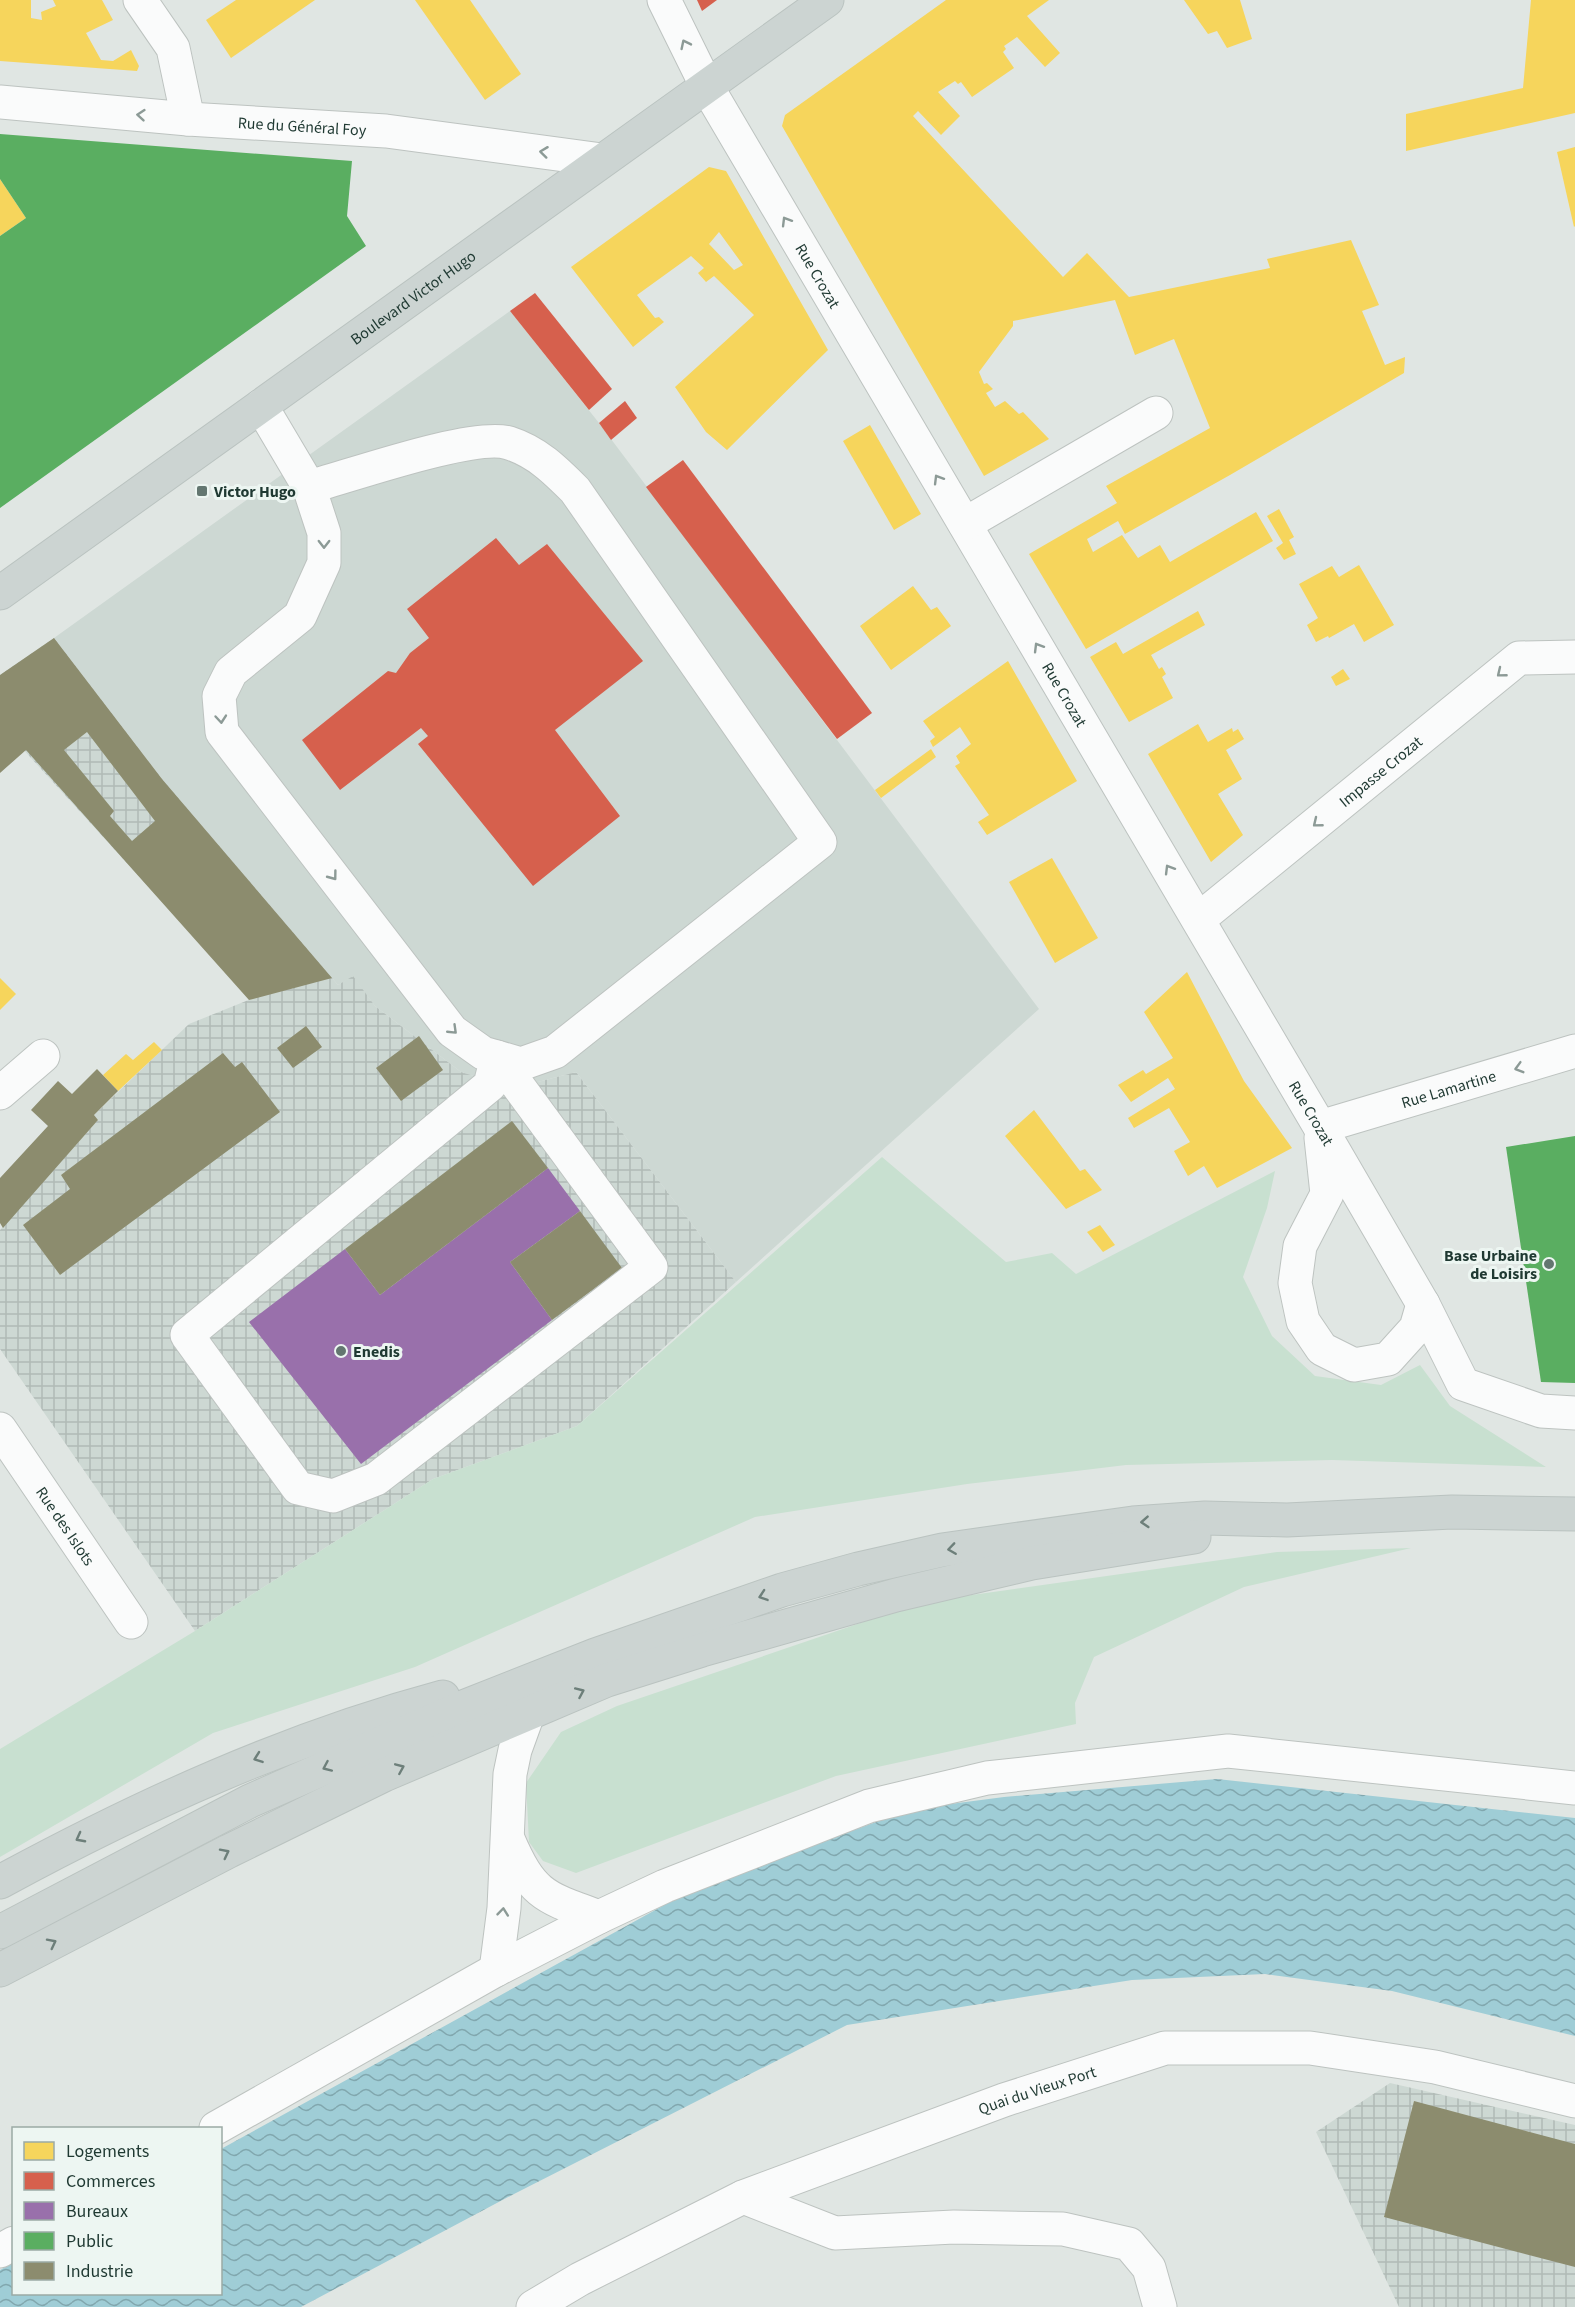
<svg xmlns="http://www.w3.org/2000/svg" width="1575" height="2307" font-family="'Source Sans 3',sans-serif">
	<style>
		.built { fill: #cdd8d3 }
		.industrial { fill: url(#industrial-grid) }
		.green { fill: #c8e0d0 }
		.water { fill: url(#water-waves) }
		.homes { fill: #f6d55c; fill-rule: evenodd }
		.shops { fill: #d6604d }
		.offices { fill: #9970ab }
		.public { fill: #5aae61 }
		.industry { fill: #8c8c6e; fill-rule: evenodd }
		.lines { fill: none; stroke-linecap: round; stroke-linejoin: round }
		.minor-casing { stroke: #bdc3c0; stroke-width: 35 }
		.major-casing { stroke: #bac3c0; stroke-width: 35 }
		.minor { stroke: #fafbfb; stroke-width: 33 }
		.major { stroke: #ccd4d2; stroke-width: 33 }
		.oneway { stroke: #8c9a96 }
		.oneway2 { stroke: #6d7f7a }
		.poi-dot { fill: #637670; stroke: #edf6f2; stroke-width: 2 }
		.labels { text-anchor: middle; stroke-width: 6; stroke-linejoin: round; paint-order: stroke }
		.street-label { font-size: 16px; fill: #1f3932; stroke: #edf6f2 }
		.poi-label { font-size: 16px; font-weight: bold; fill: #1f3932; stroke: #edf6f2; text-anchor: start }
	</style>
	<defs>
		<pattern id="industrial-grid" width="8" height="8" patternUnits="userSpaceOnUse" patternTransform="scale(1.5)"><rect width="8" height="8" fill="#cdd8d3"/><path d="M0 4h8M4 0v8" fill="none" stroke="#b0bab6"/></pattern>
		<pattern id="water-waves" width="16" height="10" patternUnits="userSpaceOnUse" patternTransform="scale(1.5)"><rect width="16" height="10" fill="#9fcdd6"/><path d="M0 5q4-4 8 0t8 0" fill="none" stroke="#81a7ae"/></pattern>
	</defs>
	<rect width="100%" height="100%" fill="#e0e6e3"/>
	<polygon class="built" points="510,311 599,423 1039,1009 736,1282 576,1072 534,1083 501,1084 461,1072 375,1006 353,977 338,985 162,779 54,638"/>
	<g class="industrial">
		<polygon points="54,638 162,779 338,985 353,976 375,1006 461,1072 501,1084 534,1083 576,1072 736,1282 577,1426 433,1479 195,1631 0,1349 0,1230 98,1120 94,1115 189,1024 251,999 0,724 0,675"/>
		<polygon points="1390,2083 1575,2125 1575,2307 1399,2307 1316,2132"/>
	</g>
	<g class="green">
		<polygon points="882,1157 1006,1262 1052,1253 1076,1274 1275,1171 1267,1208 1243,1277 1272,1336 1315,1376 1381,1385 1420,1365 1450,1406 1546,1467 1332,1460 1126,1465 967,1484 755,1517 415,1667 213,1733 0,1857 0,1749 195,1631 433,1479 577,1426"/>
		<polygon points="1411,1548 1244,1587 1094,1657 1075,1703 1076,1724 836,1776 576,1873 543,1861 529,1842 526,1783 561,1732 617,1706 922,1602 1277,1552"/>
	</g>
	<polygon class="water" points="1217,1779 1575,1818 1575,2036 1392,1991 1265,1974 1132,1980 847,2025 514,2194 301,2307 0,2307 0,2270 13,2263 14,2294 220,2294 221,2149 699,1886 912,1809 1004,1797"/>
	<g class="homes">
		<polygon points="0,0 31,0 31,18 42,20 41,12 56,6 53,0 102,0 113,20 86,33 101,60 113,61 131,50 139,66 137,71 0,61"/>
		<polygon points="236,0 315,0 231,58 206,20"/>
		<polygon points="415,0 470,0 521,74 485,100"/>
		<polygon points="946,0 1049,0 1027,16 1060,53 1045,67 1017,37 1004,46 1006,49 1003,52 1014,68 972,97 961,82 958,84 955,81 938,92 960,116 941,135 918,111 913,116 1063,277 1087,253 1129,297 1270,268 1267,259 1351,240 1379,305 1362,311 1385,365 1405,357 1404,373 1230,475 1125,534 1118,521 1087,539 1093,552 1122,535 1138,558 1160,545 1170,562 1256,512 1273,541 1086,649 1029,554 1117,503 1106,486 1210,428 1174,339 1135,355 1115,300 1013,321 1013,326 979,372 984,384 987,383 993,389 986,393 995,407 1005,401 1019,414 1023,412 1049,439 984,476 782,126 785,115"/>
		<polygon points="1184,0 1240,0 1252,39 1227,48 1217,31 1208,34"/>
		<polygon points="1531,0 1575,0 1575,113 1406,151 1406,114 1523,88"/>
		<polygon points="1575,147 1575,226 1574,227 1557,152"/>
		<path d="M709,167l17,4 102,179 -101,100 -21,-18 -31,-45 79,-72 -40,-39 -8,6 -8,-9 6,-5 -13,-12 -54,39 18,23 4,-1 5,5 -31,25 -62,-80zM719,232l24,33 -9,5 -25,-26z"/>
		<polygon points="0,179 26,218 0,236"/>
		<polygon points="870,425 921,514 894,530 843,441"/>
		<polygon points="1279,509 1294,537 1289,540 1296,554 1284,560 1276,548 1283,543 1267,516"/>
		<polygon points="1359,565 1394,625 1364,642 1354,624 1329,638 1328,636 1316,642 1307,625 1318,618 1299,584 1332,566 1339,577"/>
		<polygon points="913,586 931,610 937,607 951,626 891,670 860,626"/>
		<polygon points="1198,611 1205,625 1151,655 1159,669 1162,667 1166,674 1162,677 1173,698 1129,722 1090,657 1116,642 1123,654"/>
		<polygon points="1008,661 1077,781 987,835 978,822 989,815 955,766 960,763 956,756 971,744 960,727 933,747 930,741 935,737 923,721"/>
		<polygon points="1343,669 1350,679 1336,686 1331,677"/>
		<polygon points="1198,724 1208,742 1232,728 1233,732 1238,729 1244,739 1226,750 1242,779 1218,794 1243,835 1211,862 1148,754"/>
		<polygon points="931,749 936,757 881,798 875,790"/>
		<polygon points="1052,858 1098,938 1055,963 1009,882"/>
		<polygon points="1187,972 1244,1081 1292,1148 1217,1188 1204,1166 1188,1176 1174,1151 1190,1142 1169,1108 1134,1128 1128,1118 1175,1089 1168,1078 1131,1102 1118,1085 1143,1070 1146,1074 1173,1058 1144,1012"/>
		<polygon points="0,978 16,994 0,1010"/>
		<polygon points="154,1042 162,1050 118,1091 103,1075 126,1054 133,1060"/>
		<polygon points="1034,1110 1080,1171 1085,1169 1102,1190 1066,1209 1005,1136"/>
		<polygon points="1100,1225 1115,1245 1103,1252 1087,1232"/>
	</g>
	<g class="shops">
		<polygon points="697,0 717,0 702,11"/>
		<polygon points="535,293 612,389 589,410 510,311"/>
		<polygon points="625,401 637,418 611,440 599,423"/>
		<polygon points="683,460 872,713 837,739 646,487"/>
		<polygon points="496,538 519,565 547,544 643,661 555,730 620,816 533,886 418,744 428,736 421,728 340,790 302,740 388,671 396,673 410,653 429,638 407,609"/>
	</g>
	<polygon class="offices" points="548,1168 580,1211 510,1262 552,1320 361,1464 249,1322 345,1249 380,1295"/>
	<g class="public">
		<polygon points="0,134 352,161 347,216 366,246 0,508 0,236 26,218 0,179"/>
		<polygon points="1575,1136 1575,1383 1541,1382 1506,1147"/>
	</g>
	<g class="industry">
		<path d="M54,638l108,141 170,199 -83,22 -223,-250 -26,23v-98zM87,732l68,89 -23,20 -22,-25 4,-5 -50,-61z"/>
		<polygon points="306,1026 322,1047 293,1068 277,1048"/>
		<polygon points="419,1036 443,1070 401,1101 376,1068"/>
		<polygon points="223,1053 235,1067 242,1062 280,1112 60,1275 23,1225 70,1189 61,1175"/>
		<polygon points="97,1069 118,1091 94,1115 98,1120 3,1228 0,1223 0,1178 48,1126 31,1110 58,1081 72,1094"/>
		<polygon points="512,1121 548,1168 380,1295 345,1249"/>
		<polygon points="580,1211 622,1268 552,1320 510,1262"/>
		<polygon points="1414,2101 1575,2144 1575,2267 1384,2217"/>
	</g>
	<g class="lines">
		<defs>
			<g id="minor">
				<polyline points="140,0 173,48 188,119"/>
				<path id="s1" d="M664,0l43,87 613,1040 103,177 40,80 78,27 34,2"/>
				<path id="s2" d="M0,102l188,17 198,12 216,29"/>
				<path d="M261,406l48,81 15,46v30l-24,53 -69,56 -12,24 3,36 230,299 31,22 38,11 34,-12 265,-210 -245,-352c-20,-20 -38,-38 -66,-47 -35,-11 -159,33 -200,44"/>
				<polyline points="965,524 1156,413"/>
				<path id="s3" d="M1199,919l320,-261 56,-1"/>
				<polygon points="497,1057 651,1267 376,1479 333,1496 298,1488 187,1335 490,1085"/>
				<polyline points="0,1093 43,1056"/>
				<path id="s4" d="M1320,1127l255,-76"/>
				<polyline points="1321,1138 1327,1194 1300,1246 1295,1283 1303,1321 1322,1349 1354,1365 1388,1359 1416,1328 1423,1304"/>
				<path id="s5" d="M0,1429l131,193"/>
				<path d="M508,1839c24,56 36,58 91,78"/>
				<polyline points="496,1970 504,1908 510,1774 515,1750 528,1714"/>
				<polyline points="216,2128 496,1970 599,1917 665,1886 869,1806 987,1778 1228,1751 1575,1788"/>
				<polyline points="743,2197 835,2233 954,2227 1063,2229 1129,2244 1149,2268 1160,2307"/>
				<polyline points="0,2251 14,2243"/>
				<path id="s6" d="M533,2307l47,-28 163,-82 261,-97 161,-52h145l125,19 140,34"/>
			</g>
			<g id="major">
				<path id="s7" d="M0,593l827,-593"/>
				<path d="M0,1882c142,-77 287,-143 443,-185"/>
				<polyline points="0,1932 250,1801 463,1707 595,1655 782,1590 858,1569 942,1550 1133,1523 1205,1518 1287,1520 1452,1512 1575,1514"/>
				<polyline points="0,1970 229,1851 384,1775 607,1680 702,1650 896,1595 1032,1563 1194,1537"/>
			</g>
		</defs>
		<use href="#minor" class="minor-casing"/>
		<use href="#major" class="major-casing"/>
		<use href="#minor" class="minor"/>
		<use href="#major" class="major"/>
	</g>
	<defs><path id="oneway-chevron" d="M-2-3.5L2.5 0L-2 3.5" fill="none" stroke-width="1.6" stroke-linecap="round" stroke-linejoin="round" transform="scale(1.5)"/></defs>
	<g class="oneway">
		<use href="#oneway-chevron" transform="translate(685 44) rotate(-116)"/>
		<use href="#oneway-chevron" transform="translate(141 115) rotate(-175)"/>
		<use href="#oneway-chevron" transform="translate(544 152) rotate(-173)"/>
		<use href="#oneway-chevron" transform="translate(786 221) rotate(-121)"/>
		<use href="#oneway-chevron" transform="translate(938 479) rotate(-121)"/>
		<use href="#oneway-chevron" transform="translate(324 544) rotate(90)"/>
		<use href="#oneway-chevron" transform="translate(1038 647) rotate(-121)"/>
		<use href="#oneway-chevron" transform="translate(1501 673) rotate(141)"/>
		<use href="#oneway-chevron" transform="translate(221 719) rotate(85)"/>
		<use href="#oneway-chevron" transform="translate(1317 823) rotate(141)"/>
		<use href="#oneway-chevron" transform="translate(1169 869) rotate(-121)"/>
		<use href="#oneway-chevron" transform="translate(333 876) rotate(53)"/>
		<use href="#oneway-chevron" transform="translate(453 1030) rotate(44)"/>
		<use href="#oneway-chevron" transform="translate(1519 1068) rotate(164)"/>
		<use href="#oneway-chevron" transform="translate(503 1912) rotate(-84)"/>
	</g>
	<g class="oneway2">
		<use href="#oneway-chevron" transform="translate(1145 1522) rotate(176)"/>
		<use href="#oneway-chevron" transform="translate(952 1549) rotate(172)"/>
		<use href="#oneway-chevron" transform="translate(763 1596) rotate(161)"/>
		<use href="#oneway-chevron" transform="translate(580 1692) rotate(-24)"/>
		<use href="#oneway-chevron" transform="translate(258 1758) rotate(160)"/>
		<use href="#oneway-chevron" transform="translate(327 1767) rotate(156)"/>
		<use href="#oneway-chevron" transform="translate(400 1768) rotate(-23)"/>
		<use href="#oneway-chevron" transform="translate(80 1838) rotate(152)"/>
		<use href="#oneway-chevron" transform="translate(225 1853) rotate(-27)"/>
		<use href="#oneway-chevron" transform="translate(52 1943) rotate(-27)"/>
	</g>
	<g class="poi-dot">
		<rect x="196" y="485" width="12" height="12" rx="3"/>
		<circle cx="1549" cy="1264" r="6"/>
		<circle cx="341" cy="1351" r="6"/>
	</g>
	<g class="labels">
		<g class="street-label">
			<text dy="6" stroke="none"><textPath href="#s2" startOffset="303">Rue du Général Foy</textPath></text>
			<text dy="6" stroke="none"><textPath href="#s1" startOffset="316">Rue Crozat</textPath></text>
			<text dy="6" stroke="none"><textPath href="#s7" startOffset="508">Boulevard Victor Hugo</textPath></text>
			<text dy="6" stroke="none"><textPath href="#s1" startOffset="802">Rue Crozat</textPath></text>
			<text dy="6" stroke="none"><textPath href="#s3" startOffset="234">Impasse Crozat</textPath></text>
			<text dy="6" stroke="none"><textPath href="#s4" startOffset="134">Rue Lamartine</textPath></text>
			<text dy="6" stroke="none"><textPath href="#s1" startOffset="1288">Rue Crozat</textPath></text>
			<text dy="6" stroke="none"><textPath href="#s5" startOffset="117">Rue des Islots</textPath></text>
			<text dy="6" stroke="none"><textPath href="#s6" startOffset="550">Quai du Vieux Port</textPath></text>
		</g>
		<g class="poi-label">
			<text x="214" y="497">Victor Hugo</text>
			<text x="1537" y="1261" text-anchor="end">Base Urbaine<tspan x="1537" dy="18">de Loisirs</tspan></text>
			<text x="353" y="1357">Enedis</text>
		</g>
	</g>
	<rect x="12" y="2127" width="210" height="168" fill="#edf6f2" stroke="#9baaa5" stroke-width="1.5"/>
	<rect x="24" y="2142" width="30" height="18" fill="#f6d55c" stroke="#9baaa5" stroke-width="1.5"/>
	<text x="66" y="2157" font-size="18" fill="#1f3932">Logements</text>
	<rect x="24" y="2172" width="30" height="18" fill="#d6604d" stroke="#9baaa5" stroke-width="1.5"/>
	<text x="66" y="2187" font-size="18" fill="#1f3932">Commerces</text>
	<rect x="24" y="2202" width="30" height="18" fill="#9970ab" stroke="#9baaa5" stroke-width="1.5"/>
	<text x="66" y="2217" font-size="18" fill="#1f3932">Bureaux</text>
	<rect x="24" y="2232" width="30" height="18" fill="#5aae61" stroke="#9baaa5" stroke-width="1.5"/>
	<text x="66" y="2247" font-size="18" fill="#1f3932">Public</text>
	<rect x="24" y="2262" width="30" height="18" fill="#8c8c6e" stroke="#9baaa5" stroke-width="1.5"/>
	<text x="66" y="2277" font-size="18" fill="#1f3932">Industrie</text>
</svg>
